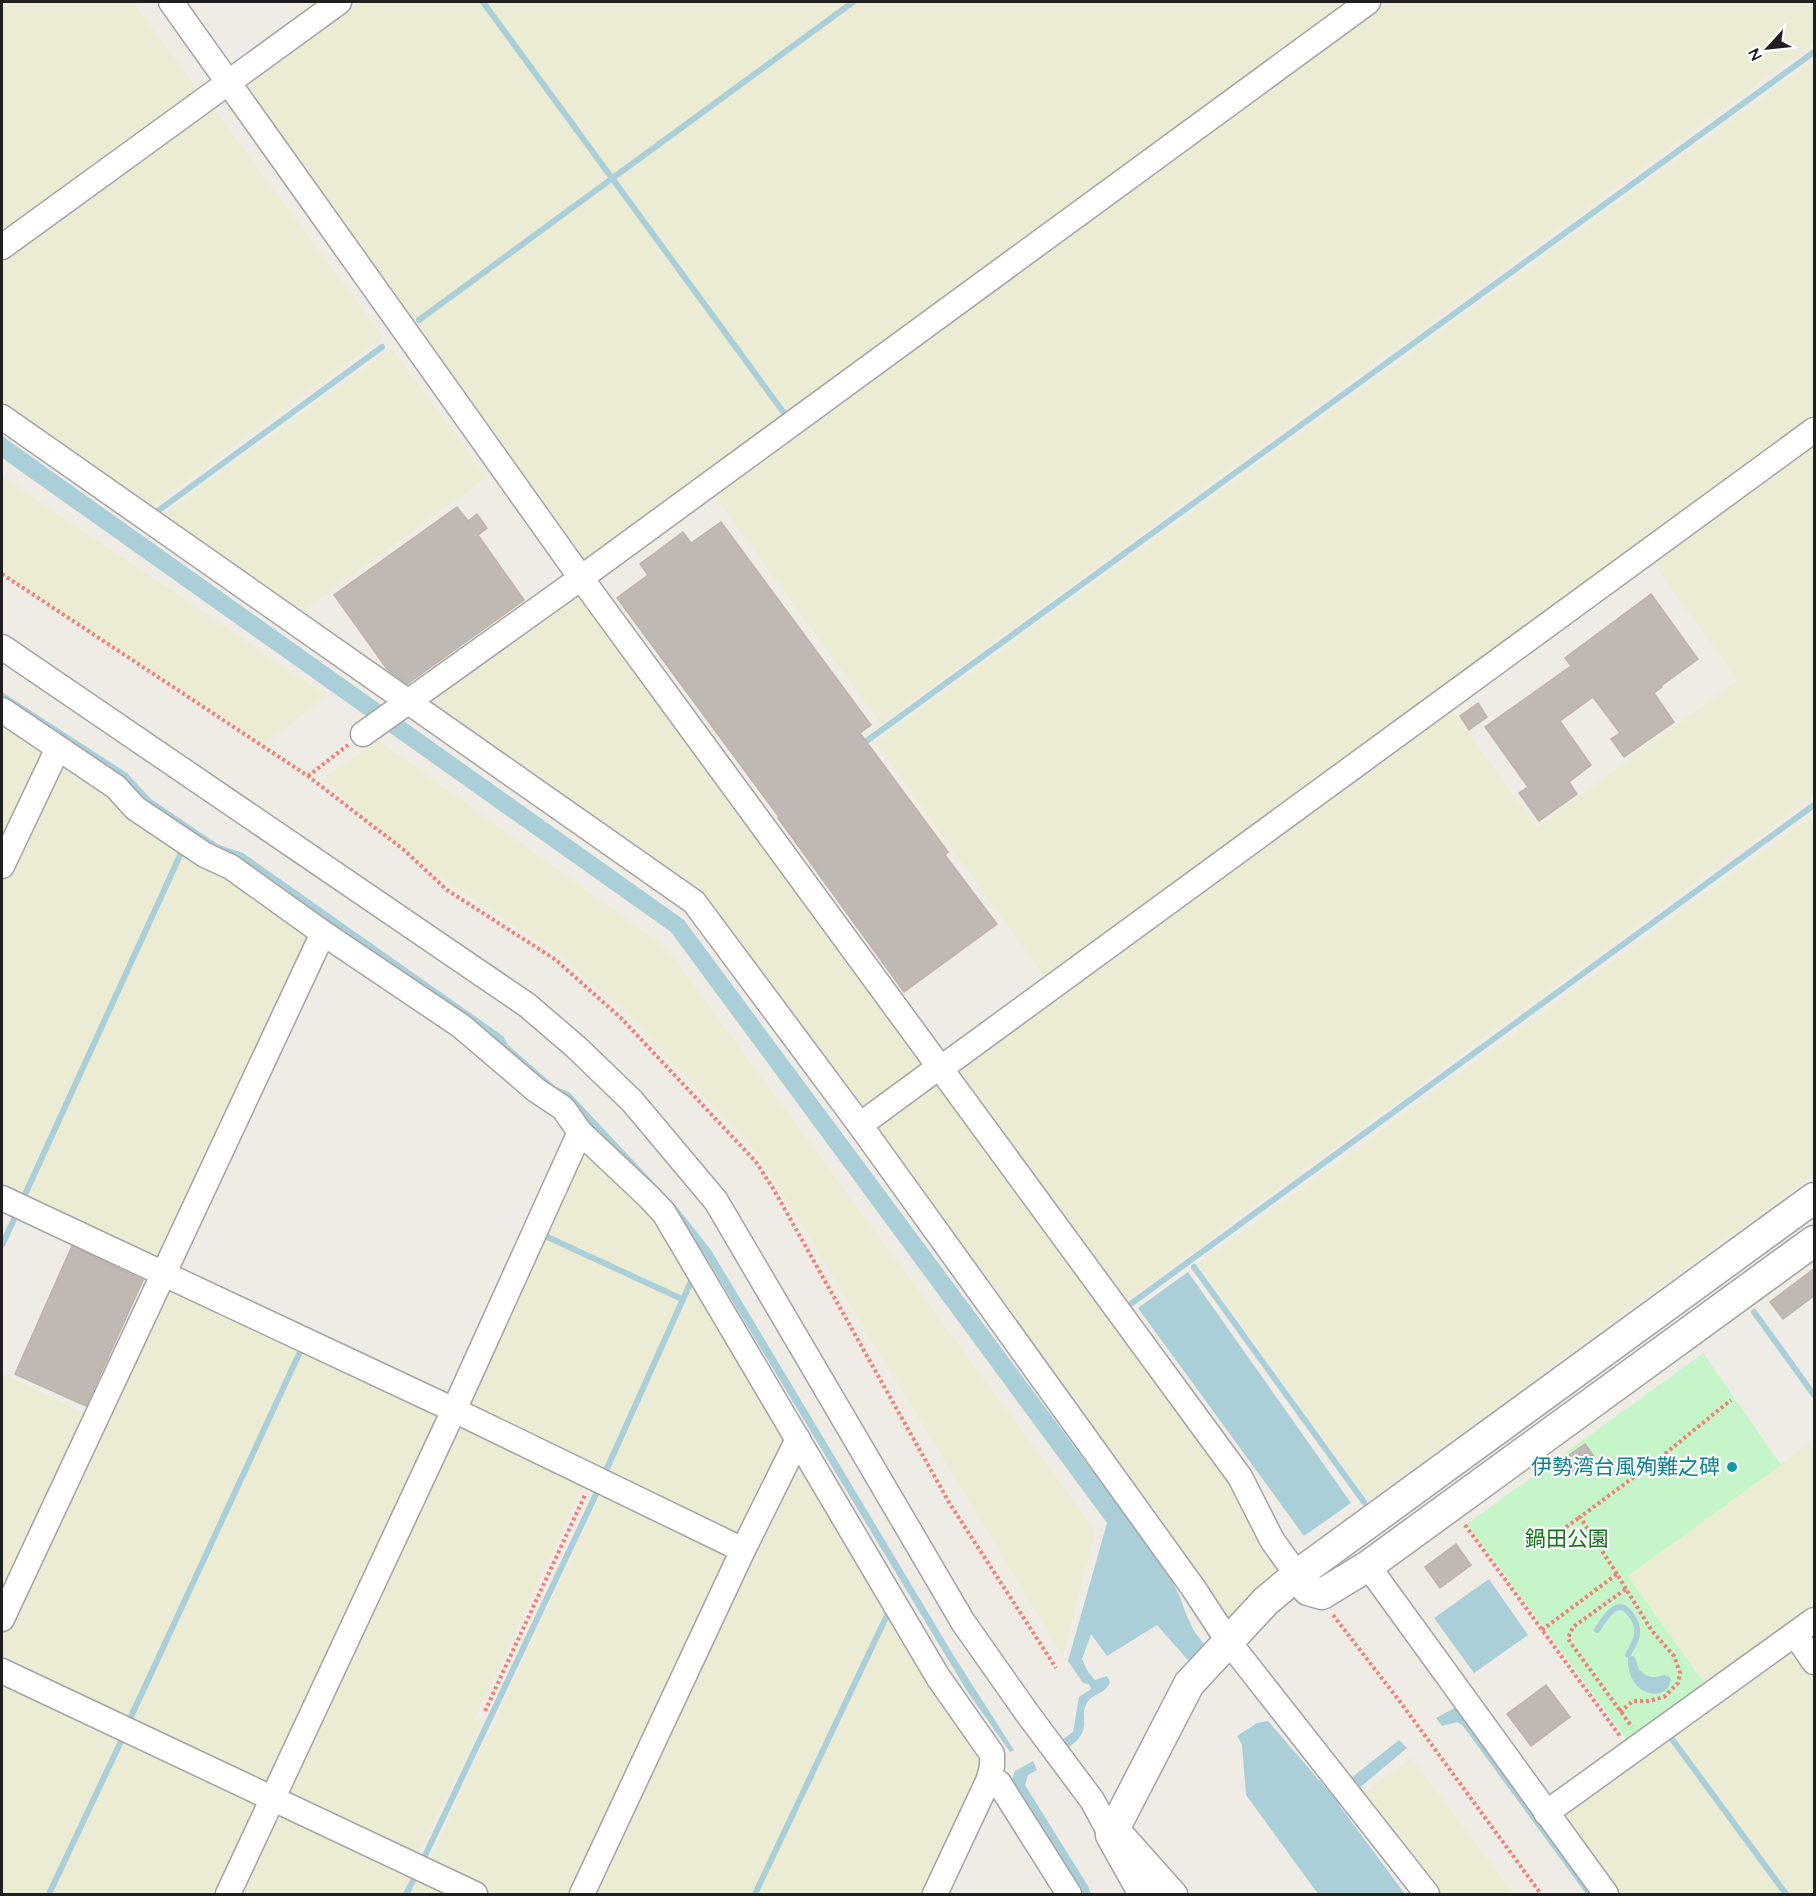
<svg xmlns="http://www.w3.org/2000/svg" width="1816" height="1896" font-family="Quicksand,'Noto Sans JP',sans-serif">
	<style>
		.farmland { fill: #ebecd3 }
		.park { fill: #c7f5ca }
		.water { fill: #aacfd9 }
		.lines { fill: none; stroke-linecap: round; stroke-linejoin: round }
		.stream { stroke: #aacfd9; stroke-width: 6 }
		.building { fill: #bfb8b3; stroke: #c0b3a9; stroke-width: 1.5 }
		.minor-casing { stroke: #a3a3a3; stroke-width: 27 }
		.tertiary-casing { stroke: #a3a3a3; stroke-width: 33 }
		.path { stroke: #ef8177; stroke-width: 4; stroke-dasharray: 3 3; stroke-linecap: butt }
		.minor { stroke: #fff; stroke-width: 24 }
		.tertiary { stroke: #fff; stroke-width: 30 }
		.culture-dot { fill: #0f9aa8; stroke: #fff; stroke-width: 2 }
		.labels { text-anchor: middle; stroke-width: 4.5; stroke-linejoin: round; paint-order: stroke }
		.culture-label { font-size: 21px; fill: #0d838f; stroke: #fff; text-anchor: end }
		.park-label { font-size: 21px; fill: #14761a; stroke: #fff }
	</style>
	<rect width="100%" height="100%" fill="#efece6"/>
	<g class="farmland">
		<polygon points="2,2 133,2 200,93 2,238"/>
		<polygon points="361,2 1353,2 584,564 239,91"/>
		<polygon points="1387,2 1814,2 1814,43 881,724 713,494"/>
		<polygon points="1814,60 1814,416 1046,979 875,742"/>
		<polygon points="211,105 383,337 147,510 2,409 2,256"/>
		<polygon points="391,348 487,477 297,615 158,518"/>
		<polygon points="1814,441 1814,796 1127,1300 957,1069 1450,708 1537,827 1738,680 1651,561"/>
		<polygon points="2,476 327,696 265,744 2,575"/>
		<polygon points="576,588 1304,1578 1226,1635 711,912 425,708 424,696"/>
		<polygon points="2,719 48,750 2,853"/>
		<polygon points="378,740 661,944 675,960 1095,1530 1063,1656 777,1184 753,1149 626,1013 559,955 450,884 404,851 328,784 326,779 330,774"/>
		<polygon points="62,761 314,940 162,1262 2,1192 2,878 55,764"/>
		<polygon points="1814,814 1814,1174 1368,1501 1198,1264"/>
		<polygon points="581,1147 659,1216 791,1437 742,1541 465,1410"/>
		<polygon points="168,1283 445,1414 271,1790 2,1662 2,1633"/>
		<polygon points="2,1373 90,1417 2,1600"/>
		<polygon points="455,1420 585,1481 475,1719 482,1723 416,1860 283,1797"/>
		<polygon points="1814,1440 1814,1611 1708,1688 1628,1576"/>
		<polygon points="800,1450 988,1760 929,1894 588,1894"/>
		<polygon points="603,1490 734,1551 574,1894 490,1894 427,1865"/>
		<polygon points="1794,1648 1814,1675 1814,1894 1613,1894 1560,1813"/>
		<polygon points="2,1676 264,1801 220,1894 2,1894"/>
		<polygon points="1411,1758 1513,1894 1434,1894 1361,1795"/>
		<polygon points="275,1811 463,1894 235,1894"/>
	</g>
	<polygon class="park" points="1703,1353 1781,1465 1628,1576 1708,1688 1630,1744 1467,1524"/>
	<g class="water">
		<path d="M2,436l682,484 484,653 12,24 6,17 8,17 18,24 -18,12 -37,-42 -50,31 -16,-22 -9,25 6,13 7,8 12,-4 3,6c-4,11 -15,11 -21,18 -13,15 7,28 -20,47l-6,-8 10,-7 6,-35 12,-8 -2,-5 -6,-1 -15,-22 39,-138 -436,-591 -669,-474z"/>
		<polygon points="2,692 127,773 151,799 219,845 243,853 503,1036 508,1045 556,1087 569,1092 677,1207 711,1250 954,1656 1014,1750 1010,1752 967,1691 704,1254 665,1206 564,1101 2,706"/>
		<polygon points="1188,1272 1351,1503 1304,1536 1138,1308"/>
		<polygon points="1489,1579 1528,1635 1474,1673 1434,1618"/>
		<path d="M1628,1655l7,2 4,13c4,3 8,7 14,7 8,1 11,-6 18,2 -3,25 -46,19 -43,-24z"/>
		<polygon points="1460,1705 1598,1894 1586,1894 1463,1726 1457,1722 1442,1726 1436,1718"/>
		<polygon points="1268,1721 1331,1794 1399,1740 1407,1748 1339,1805 1405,1894 1318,1894 1246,1795 1242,1745 1237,1736 1257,1723"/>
		<polygon points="1033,1761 1037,1770 1028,1775 1025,1785 1088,1886 1091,1894 1079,1894 1011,1782 1015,1771"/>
	</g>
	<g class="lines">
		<g class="stream">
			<polyline points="483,2 784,413"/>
			<polyline points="419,320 853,2"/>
			<polyline points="155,513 382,347"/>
			<polyline points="861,745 1814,52"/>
			<polyline points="22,1201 182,851"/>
			<polyline points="543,1235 682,1299"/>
			<polyline points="2,1245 16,1215"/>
			<polyline points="1194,1267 1364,1502"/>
			<polyline points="1132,1303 1814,805"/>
			<polyline points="1754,1312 1814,1395"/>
			<polyline points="604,1475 693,1277"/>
			<path d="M1597,1630c8,-12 21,-35 34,-15 4,5 7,11 6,18 0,8 -6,15 -9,22"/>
			<polyline points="129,1721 299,1354"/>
			<polyline points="1669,1735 1786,1894"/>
			<polyline points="422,1862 598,1490"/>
			<polyline points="49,1894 124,1735"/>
			<polyline points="406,1894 415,1877"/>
			<polyline points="755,1894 889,1611"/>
		</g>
	</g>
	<g class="building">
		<polygon points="457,507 468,521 477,514 487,528 478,535 524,600 407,684 387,669 334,595"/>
		<polygon points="721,522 871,725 860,733 948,852 945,855 997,924 904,992 778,818 779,817 617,598 648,575 640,564 683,532 691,543"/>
		<polygon points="1651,594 1698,659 1661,686 1662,687 1654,693 1674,722 1624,757 1611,739 1620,733 1593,697 1560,721 1591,765 1569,782 1577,794 1539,821 1519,793 1528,787 1485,727 1571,666 1565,658"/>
		<polygon points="1478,703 1487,717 1469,730 1460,716"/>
		<polygon points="72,1246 143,1280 86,1406 15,1374"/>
		<polygon points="1815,1268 1815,1295 1783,1319 1770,1302"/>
		<polygon points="1585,1444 1595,1458 1569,1477 1558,1463"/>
		<polygon points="1456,1544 1471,1565 1440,1588 1425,1567"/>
		<polygon points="1546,1685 1570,1717 1531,1746 1507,1714"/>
	</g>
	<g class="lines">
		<defs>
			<g id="minor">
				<polyline points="171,2 581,578 1240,1477 1272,1540 1297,1575"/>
				<polyline points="2,247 339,2"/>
				<polyline points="2,417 694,902 860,1125 1194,1589 1228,1641 1427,1894"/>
				<polyline points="2,647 527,1005 576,1047 632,1101 716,1201 963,1622 1027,1713 1092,1800 1111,1835"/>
				<polyline points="2,710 116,787 135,808 205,855 231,867 323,933 461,1026 536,1090 563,1108 580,1132 650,1198 664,1213 938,1677 992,1754 992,1766 989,1779"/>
				<polyline points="363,734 581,578 1368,2"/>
				<polyline points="2,866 58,748"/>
				<polyline points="940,1069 1814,430"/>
				<polyline points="860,1125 939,1067"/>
				<polyline points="2,1198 454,1410 743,1550"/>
				<polyline points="1368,1566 1606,1894"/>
				<polyline points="2,1619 323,933"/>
				<polyline points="1795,1634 1814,1662"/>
				<polyline points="2,1671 475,1894"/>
				<polyline points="1546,1813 1814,1620"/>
				<polyline points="1117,1829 1175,1894"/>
				<polyline points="228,1894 454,1410 580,1132"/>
				<polyline points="582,1894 743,1550 798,1439"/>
				<polyline points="935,1894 989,1779 999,1783 1069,1894"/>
			</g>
			<g id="tertiary">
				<polyline points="1297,1575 1308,1590 1322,1594 1368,1566 1814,1241"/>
				<polyline points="1144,1894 1111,1835 1189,1684 1266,1601 1297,1575 1814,1198"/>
			</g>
		</defs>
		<use href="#minor" class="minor-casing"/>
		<use href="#tertiary" class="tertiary-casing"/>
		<g class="path">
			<polyline points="2,574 308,776 404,850 447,890 556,960 621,1018 756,1162 774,1190 950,1504 1056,1668"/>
			<polyline points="308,776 348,745"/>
			<polyline points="1465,1525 1620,1736"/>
			<polyline points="1566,1527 1580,1517"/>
			<polyline points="1617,1574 1580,1517 1661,1457 1731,1400"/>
			<polyline points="1333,1615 1401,1703 1541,1894"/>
			<polyline points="1542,1630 1617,1574 1626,1589"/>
			<polyline points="485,1711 585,1495"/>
			<polyline points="1620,1712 1633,1701 1649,1701 1664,1697 1678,1683 1680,1673 1674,1656 1652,1631 1626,1589 1573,1627 1568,1638 1570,1642 1632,1727"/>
		</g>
		<use href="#minor" class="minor"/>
		<use href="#tertiary" class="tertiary"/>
	</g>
	<circle class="culture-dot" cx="1732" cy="1467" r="6"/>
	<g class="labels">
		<g class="culture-label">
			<text x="1720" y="1474">伊勢湾台風殉難之碑</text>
		</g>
		<g class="park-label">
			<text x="1567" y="1546">鍋田公園</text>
		</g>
	</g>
	<rect width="1816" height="1896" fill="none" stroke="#1f1f1f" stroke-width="6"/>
	<g transform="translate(1768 48) rotate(243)" stroke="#ffffff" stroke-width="4.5" paint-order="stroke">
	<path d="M0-4.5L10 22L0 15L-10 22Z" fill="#1f1f1f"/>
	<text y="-9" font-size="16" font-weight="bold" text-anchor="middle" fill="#1f1f1f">N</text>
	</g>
</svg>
